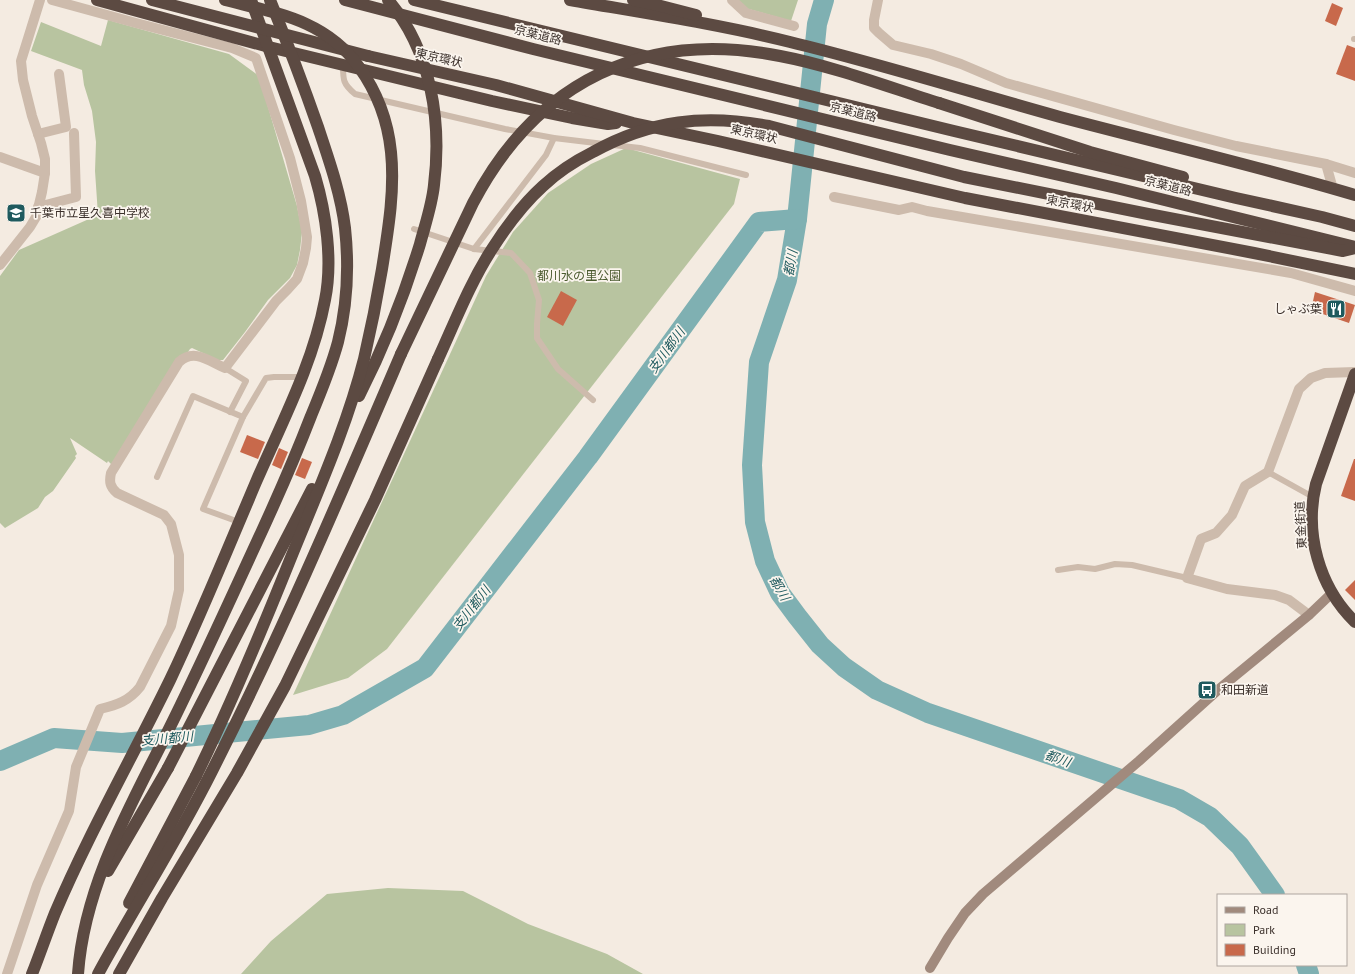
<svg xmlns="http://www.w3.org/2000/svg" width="1355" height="974" font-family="'PT Sans','Noto Sans JP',sans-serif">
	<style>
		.green { fill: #b8c4a0 }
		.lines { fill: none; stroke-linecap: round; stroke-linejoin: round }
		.river { stroke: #7fb0b2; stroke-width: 20 }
		.building { fill: #c8694b }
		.lane { stroke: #cdbbac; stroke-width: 6 }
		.street { stroke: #cdbbac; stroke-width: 10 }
		.secondary { stroke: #a18a7d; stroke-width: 10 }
		.highway { stroke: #5c4a42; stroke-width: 12 }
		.highway-bridge { stroke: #5c4a42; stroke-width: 12 }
		.labels { text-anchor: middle; stroke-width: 3.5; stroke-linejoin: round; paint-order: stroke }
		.street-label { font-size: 12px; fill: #3b302b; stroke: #fbf5ee }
		.poi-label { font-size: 12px; fill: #3b302b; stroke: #fbf5ee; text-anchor: start }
		.park-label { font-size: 12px; fill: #4a5a2e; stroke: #fbf5ee }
		.water-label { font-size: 13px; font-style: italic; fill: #1f5a5e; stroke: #fbf5ee }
	</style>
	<rect width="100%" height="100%" fill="#f4ebe1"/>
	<g class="green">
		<polygon points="736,0 798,0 791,21 745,8"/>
		<polygon points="108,20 229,54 259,76 297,206 302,232 300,250 297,265 290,278 268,300 245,332 223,360 218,360 192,348 190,349 112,465 108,461 107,463 70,438 77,454 75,456 76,458 53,491 45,497 38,508 5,528 0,523 0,276 19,250 98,215 95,171 96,142 92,111 84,85 82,70 31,51 41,22 101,46"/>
		<polygon points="626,148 740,179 734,204 387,649 348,678 293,695 486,276 513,232 548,193 591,164"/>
		<polygon points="388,888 463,891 528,924 607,954 643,974 241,974 271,941 327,894"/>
	</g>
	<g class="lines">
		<g class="river">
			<polyline points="824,0 817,24 797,219 787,280 759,362 752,465 755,522 765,561 780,593 797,616 820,645 844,667 877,690 928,713 1179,799 1210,817 1240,846 1275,895"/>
			<polyline points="0,761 54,738 122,743 309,725 343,715 425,668 588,457 759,222 797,219"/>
			<polyline points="1306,965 1309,974"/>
		</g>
	</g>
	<g class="building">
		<polygon points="1332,3 1343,8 1336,26 1325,21"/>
		<polygon points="1347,45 1355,48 1355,81 1336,74"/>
		<polygon points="561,291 577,300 563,326 547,317"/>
		<polygon points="1315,292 1355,305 1349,323 1311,310"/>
		<polygon points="247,435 265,442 258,459 240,452"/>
		<polygon points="279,448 288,452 281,469 272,465"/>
		<polygon points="302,458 312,462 305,479 295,475"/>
		<polygon points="1354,459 1355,459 1355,501 1341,496"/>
		<polygon points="1355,580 1355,600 1345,590"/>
	</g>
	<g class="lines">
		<g class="lane">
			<polyline points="1354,39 1355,39"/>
			<path d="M343,65c0,15 0,19 12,29l150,35 49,9 50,6"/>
			<polyline points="613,145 640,148 746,175"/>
			<polyline points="414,229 474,249 511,253 530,273 539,300 537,324 537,338 558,369 593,400"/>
			<polyline points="474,249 546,155 554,138"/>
			<polyline points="225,368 246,381 230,412"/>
			<polyline points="1268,472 1313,497"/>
			<polyline points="157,477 193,396 243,417 266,378 274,377 302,377"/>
			<polyline points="239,522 203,509 243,417"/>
			<polyline points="1058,570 1078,567 1095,569 1115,564 1132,565 1187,578"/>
		</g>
		<g class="street">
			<polyline points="732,0 746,13 794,26"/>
			<polyline points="878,0 874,20 874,28 879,33 893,45 931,54 961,64 1006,83 1174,130 1236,146 1326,164 1333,189"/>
			<polyline points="38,134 66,127 59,74"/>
			<polyline points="0,157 45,173"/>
			<polyline points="1326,164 1355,173"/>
			<polyline points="834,197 899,210 912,207 927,211 1291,273 1355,291"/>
			<polyline points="38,207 76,197 74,133"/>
			<polyline points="0,265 30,227 36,217 42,192 45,173 45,159 41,143 32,116 23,80 21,61 40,0"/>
			<polyline points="1309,615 1289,600 1275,595 1227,589 1187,578 1201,539 1216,533 1232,515 1245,486 1268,472 1299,389 1311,378 1325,373 1355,372"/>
			<path d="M7,974l30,-89 32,-74 7,-44 24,-58c17,-4 29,-8 40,-22l31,-61 8,-36v-35l-8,-31 -7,-9 -47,-22c-7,-6 -8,-11 -6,-20l68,-111c15,-14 30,-1 46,6l51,-67 12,-12 9,-10 6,-16 3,-15 1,-11 -6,-36 -11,-43 -34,-100 -24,-10 -96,-25 -84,-23"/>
		</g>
		<polyline class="secondary" points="930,968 948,938 965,913 983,894 1139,761 1219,689 1309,615 1331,594"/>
		<g class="highway">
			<polyline points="97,0 269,47 492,101 572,118 608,124 616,123"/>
			<polyline points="345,0 533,49 950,150 1116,188 1355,247"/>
			<polyline points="414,0 954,131 1236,198 1322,217 1355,226"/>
			<path d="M570,0c74,13 148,24 220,42 91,22 180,50 270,75 98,26 198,49 295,78"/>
			<polyline points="633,0 653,4 696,15"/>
			<polyline points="368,56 496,85 633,123 718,141 965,198 1254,253 1355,274"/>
			<polyline points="939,103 1090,152 1183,177"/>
			<path d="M1355,374l-39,110c-12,49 3,103 39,138"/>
			<polyline points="108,871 168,768"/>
			<polyline points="129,903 196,776"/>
			<path d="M32,974c8,-20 15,-41 23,-61 34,-80 77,-155 115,-233 31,-65 58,-132 86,-198 26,-60 57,-118 69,-182 8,-39 1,-87 -10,-124l-64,-176"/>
			<path d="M78,974c6,-86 50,-164 88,-239 31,-62 60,-126 89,-189 20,-43 39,-86 56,-130 10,-24 20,-48 27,-74 9,-36 11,-77 7,-114 -4,-34 -16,-68 -27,-101 -15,-43 -31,-85 -48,-127"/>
			<path d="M98,974c37,-68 79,-133 114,-203 69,-136 129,-277 189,-417"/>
			<polyline points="119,974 162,898 237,773 285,686 375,500 438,359"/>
		</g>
		<g class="highway-bridge">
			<polyline points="152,0 368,56"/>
			<path d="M401,354l72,-151c64,-122 172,-174 307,-147 53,10 108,31 159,47"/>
			<path d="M438,359c17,-37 32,-76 54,-110 14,-22 31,-45 51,-63 15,-14 32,-25 50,-34 58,-32 111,-38 176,-26l195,51 184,37 195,37 12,-3"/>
			<path d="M359,396c25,-49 45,-100 61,-152 5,-19 12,-39 14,-59 8,-64 -3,-135 -46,-185"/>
			<polyline points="168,768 312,489"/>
			<path d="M196,776c35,-72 66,-146 96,-221 26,-64 55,-129 72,-196 7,-30 13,-60 18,-90 6,-38 13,-78 9,-117 -3,-30 -14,-60 -32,-85 -33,-47 -83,-54 -134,-67"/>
		</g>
	</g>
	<defs>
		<symbol id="school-square" viewBox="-11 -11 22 22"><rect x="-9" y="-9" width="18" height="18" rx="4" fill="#1f5a5e" stroke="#fbf5ee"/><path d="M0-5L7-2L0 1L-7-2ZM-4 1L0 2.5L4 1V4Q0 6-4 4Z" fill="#fff"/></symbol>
		<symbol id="restaurant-square" viewBox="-11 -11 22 22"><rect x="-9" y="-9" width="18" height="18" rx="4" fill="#1f5a5e" stroke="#fbf5ee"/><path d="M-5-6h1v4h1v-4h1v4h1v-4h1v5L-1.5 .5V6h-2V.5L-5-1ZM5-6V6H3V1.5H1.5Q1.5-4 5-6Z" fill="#fff"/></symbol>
		<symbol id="bus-square" viewBox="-11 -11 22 22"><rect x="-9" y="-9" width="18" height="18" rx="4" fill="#1f5a5e" stroke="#fbf5ee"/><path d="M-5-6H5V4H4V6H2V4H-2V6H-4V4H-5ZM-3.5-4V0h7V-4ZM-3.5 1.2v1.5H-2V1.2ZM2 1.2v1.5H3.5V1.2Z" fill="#fff"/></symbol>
	</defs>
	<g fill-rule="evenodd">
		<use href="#school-square" x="5" y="202" width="22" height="22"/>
		<use href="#restaurant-square" x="1325" y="298" width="22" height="22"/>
		<use href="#bus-square" x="1196" y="679" width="22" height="22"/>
	</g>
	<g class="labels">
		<g class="street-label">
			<text transform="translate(538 35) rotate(14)" y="4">京葉道路</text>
			<text transform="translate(439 58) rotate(13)" y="4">東京環状</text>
			<text transform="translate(853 112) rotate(14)" y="4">京葉道路</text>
			<text transform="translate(754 134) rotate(13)" y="4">東京環状</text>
			<text transform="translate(1168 186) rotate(14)" y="4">京葉道路</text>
			<text transform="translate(1070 204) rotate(11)" y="4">東京環状</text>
			<text transform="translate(1301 525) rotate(-93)" y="4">東金街道</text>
		</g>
		<g class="poi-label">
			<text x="30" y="217">千葉市立星久喜中学校</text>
			<text x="1322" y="313" text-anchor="end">しゃぶ葉</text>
			<text x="1221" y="694">和田新道</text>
		</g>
		<g class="park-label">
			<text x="579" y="280">都川水の里公園</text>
		</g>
		<g class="water-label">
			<text transform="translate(790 263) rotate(-80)" y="5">都川</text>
			<text transform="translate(666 350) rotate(-54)" y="5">支川都川</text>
			<text transform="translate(780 588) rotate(60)" y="5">都川</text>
			<text transform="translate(471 608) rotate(-52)" y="5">支川都川</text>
			<text transform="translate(167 738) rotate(-5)" y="5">支川都川</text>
			<text transform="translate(1058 758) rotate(19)" y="5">都川</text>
		</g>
	</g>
	<rect x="1217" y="894" width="130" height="72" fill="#fbf5ee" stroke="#aea6a0"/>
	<rect x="1225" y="907" width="20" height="6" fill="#a18a7d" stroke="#aea6a0"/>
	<text x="1253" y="914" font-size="12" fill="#3b302b">Road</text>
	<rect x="1225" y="924" width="20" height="12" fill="#b8c4a0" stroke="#aea6a0"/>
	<text x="1253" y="934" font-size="12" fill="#3b302b">Park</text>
	<rect x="1225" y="944" width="20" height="12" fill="#c8694b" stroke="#aea6a0"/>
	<text x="1253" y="954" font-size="12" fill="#3b302b">Building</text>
</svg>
